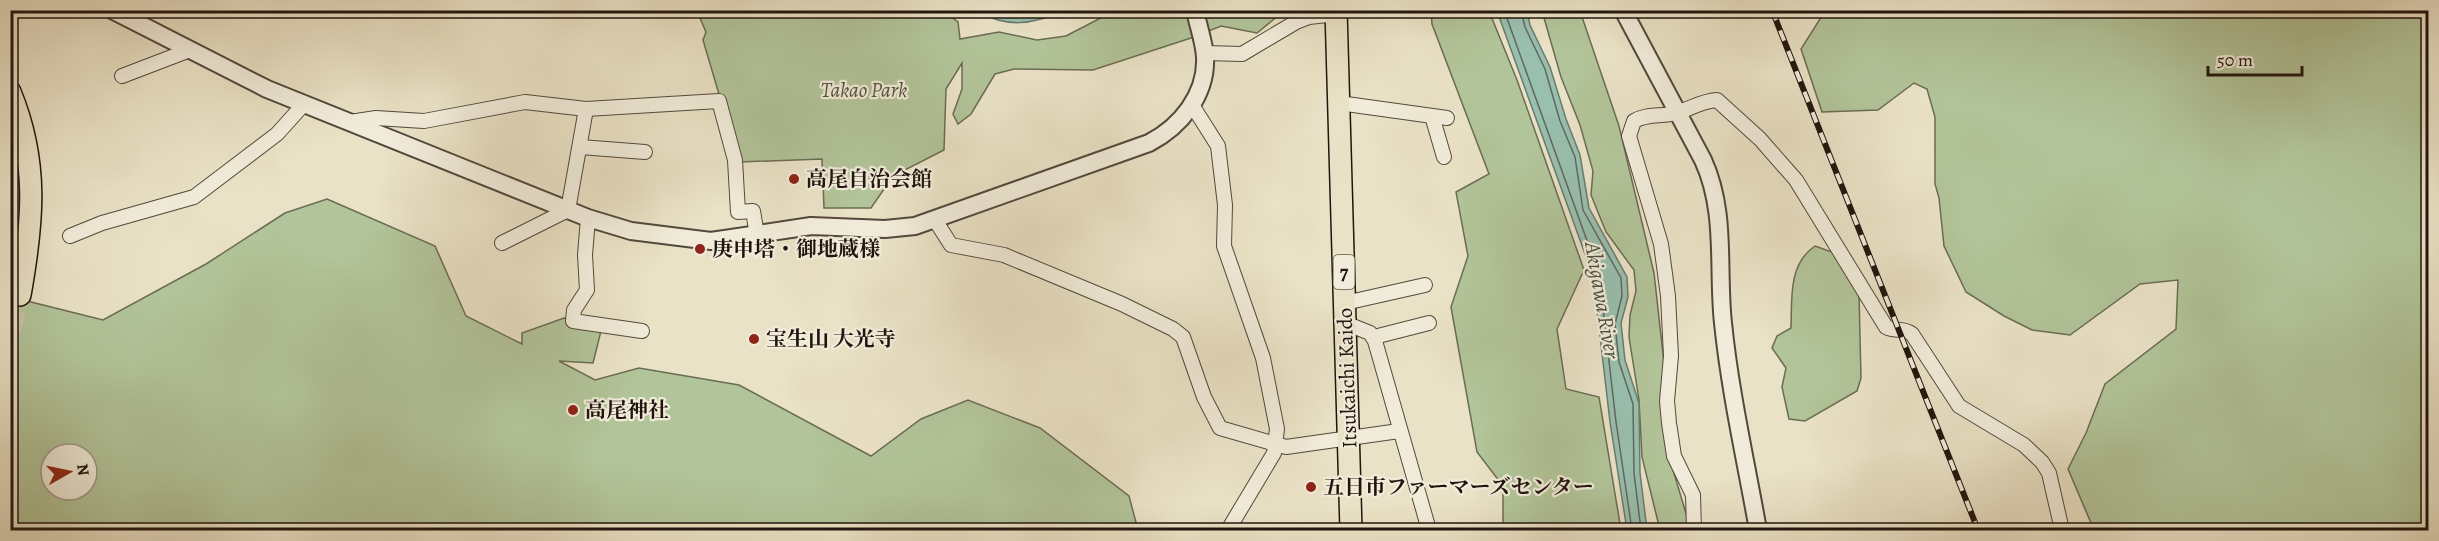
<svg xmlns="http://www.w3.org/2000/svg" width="2439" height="541" font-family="Alegreya,'Noto Serif JP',serif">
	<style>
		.green { fill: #b2c499; stroke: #6a6c54; stroke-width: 1.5; fill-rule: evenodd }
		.water { fill: #99bfaf; stroke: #697b6f; stroke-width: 1.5 }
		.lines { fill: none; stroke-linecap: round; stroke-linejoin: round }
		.shore { stroke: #5d6a5e; stroke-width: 1.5 }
		.primary-tunnel { stroke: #ccc3aa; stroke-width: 21; stroke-dasharray: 21 10; stroke-linecap: butt }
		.minor-casing { stroke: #53483c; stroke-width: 16 }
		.tertiary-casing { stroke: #53483c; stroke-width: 20 }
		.primary-casing { stroke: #21140e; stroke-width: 24 }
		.minor { stroke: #f1ecda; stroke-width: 14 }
		.tertiary { stroke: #f1ecda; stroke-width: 16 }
		.primary { stroke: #eae2c6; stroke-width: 21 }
		.rail-casing { stroke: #21140e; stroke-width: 6 }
		.rail { stroke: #f1ecda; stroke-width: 4; stroke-dasharray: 11; stroke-linecap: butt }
		.poi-dot { fill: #8f2418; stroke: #f1ecda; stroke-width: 2 }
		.labels { text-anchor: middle; stroke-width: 4.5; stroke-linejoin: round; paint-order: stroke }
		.shield { fill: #f1ecda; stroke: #5f554b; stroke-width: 1.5 }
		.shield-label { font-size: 20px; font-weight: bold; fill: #21140e }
		.park-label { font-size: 21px; font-style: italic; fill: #54523f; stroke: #f1ecda }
		.poi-label { font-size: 21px; font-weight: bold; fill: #21140e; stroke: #f1ecda; text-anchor: start }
		.street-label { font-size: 21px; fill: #21140e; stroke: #f1ecda }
		.water-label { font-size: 22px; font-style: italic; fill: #4b5046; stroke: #f1ecda }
	</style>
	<rect width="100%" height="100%" fill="#eae2c6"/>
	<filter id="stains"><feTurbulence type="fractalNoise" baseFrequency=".00333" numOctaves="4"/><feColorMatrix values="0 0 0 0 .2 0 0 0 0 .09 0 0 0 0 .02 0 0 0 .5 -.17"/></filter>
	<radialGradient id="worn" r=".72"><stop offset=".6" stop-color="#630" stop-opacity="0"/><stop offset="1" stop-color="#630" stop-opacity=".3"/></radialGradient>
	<g class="green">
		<polygon points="697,11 943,11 958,22 960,39 999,32 1037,40 1066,36 1114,11 1284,11 1257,33 1221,26 1194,37 1093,70 1014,69 995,74 971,114 958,124 953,114 962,89 962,63 946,89 944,150 893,176 871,208 824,208 822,159 739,162 703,40 706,32"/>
		<polygon points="1431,11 1489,11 1517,80 1584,270 1557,329 1566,389 1599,397 1621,530 1503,530 1503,486 1477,452 1451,307 1468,256 1456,192 1489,174 1432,24"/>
		<polygon points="1542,11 1580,11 1619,126 1654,273 1665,372 1669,448 1673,470 1691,530 1660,530 1642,457 1639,400 1629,337 1630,315 1636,291 1634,270 1606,232 1591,195 1593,171 1580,125 1561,77"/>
		<polygon points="1825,11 2428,11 2428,530 2094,530 2068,469 2086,433 2105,384 2176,329 2178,280 2140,284 2070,335 2032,330 2004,316 1966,292 1944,246 1939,198 1935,184 1935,117 1927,89 1914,83 1878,110 1822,112 1801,49"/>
		<path d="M327,199l108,47 31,70 56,28v-11l42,-15 39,5 -10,40 -34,-2 36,19 44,-12 100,17 132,71 50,-37 47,-19 72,28 89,68 9,34h-1127v-233l92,23 103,-56 79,-51zM51,454h36v36h-36z"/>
		<path d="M1815,246l17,6 27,42 2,84 -4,13 -52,30 -16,-2 -7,-32 4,-19 -14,-20 5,-12 14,-8c1,-29 -3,-64 24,-82z"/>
	</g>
	<g class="water">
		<path d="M976,11h88c-34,14 -56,17 -88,0z"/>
		<polygon points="1497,11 1527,11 1530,25 1550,67 1566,119 1580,155 1589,208 1627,277 1628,297 1621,323 1625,360 1639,403 1640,473 1647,530 1627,530 1610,422 1593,276"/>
	</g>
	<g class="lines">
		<g class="shore">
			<path d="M989,10c19,10 40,6 59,0"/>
			<polyline points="1504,10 1599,274 1616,422 1632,530"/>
			<polyline points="1521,10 1525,27 1545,69 1560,121 1575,157 1583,210 1621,278 1622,296 1615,324 1619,362 1633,404 1634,473 1641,530"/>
		</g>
		<polyline class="primary-tunnel" points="10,331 20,295"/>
		<defs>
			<g id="minor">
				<polyline points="1205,53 1242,54 1296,22 1309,17 1336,14"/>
				<polyline points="122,76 190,50"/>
				<polyline points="1339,103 1447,118"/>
				<polyline points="1192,105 1218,146 1225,205 1224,246 1263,358 1277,429 1274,453 1228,530"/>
				<polyline points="1432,116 1444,157"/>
				<polyline points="350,122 376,118 424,121 525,102 586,109 719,101 735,160 738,212 753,211 757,235"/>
				<polyline points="580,147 645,152"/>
				<polyline points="588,218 585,255 587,290 574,310 573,321 642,331"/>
				<polyline points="935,220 951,245 1004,255 1122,304 1173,329 1183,337 1204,397 1220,428 1286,447 1399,431"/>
				<polyline points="70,236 102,223 194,197 277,134 304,104"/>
				<polyline points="502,243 568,210 586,109"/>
				<polyline points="1345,303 1425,285"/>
				<polyline points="1345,323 1370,333 1375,341 1429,530"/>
				<polyline points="1374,337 1429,323"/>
				<path d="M1694,530l-1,-35 -19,-39 -5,-33 -2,-22 4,-45 -3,-60 -7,-52 -32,-108 5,-15c14,-8 27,-4 42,-8 14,-4 25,-12 41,-13l43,39 36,41 90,147c8,5 18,0 26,7l47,72 65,39 18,17 7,11 13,57"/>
			</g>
			<g id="tertiary">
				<path d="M112,10l155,79 321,129 43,13 80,10 100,-15 74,3 30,-3 234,-83c31,-16 58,-48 56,-86 -1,-16 -7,-31 -10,-47"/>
				<path d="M1623,10l80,150c24,52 14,108 20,163 7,69 23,139 35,207"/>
			</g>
			<g id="primary">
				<polyline points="1336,10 1351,530"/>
				<path d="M10,92c29,70 23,130 10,203"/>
			</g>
		</defs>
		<use href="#minor" class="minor-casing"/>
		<use href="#tertiary" class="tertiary-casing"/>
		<use href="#primary" class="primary-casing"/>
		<use href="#minor" class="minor"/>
		<use href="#tertiary" class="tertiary"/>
		<use href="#primary" class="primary"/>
		<defs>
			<polyline id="rail" points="1772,10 1978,530"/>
		</defs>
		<use href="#rail" class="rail-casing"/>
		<use href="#rail" class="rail"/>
	</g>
	<g class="poi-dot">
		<circle cx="794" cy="179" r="6"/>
		<circle cx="700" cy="249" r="6"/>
		<circle cx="754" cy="339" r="6"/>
		<circle cx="573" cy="410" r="6"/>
		<circle cx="1311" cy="487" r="6"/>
	</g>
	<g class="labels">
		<rect class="shield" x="1333.5" y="255" width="21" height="34" rx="4.5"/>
		<g class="shield-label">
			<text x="1344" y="279">7</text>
		</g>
		<g class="park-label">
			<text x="864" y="97">Takao Park</text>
		</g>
		<g class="poi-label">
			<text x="806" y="186">高尾自治会館</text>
			<text x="712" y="256">庚申塔・御地蔵様</text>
			<text x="766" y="346">宝生山 大光寺</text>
			<text x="585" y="417">高尾神社</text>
			<text x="1323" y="494">五日市ファーマーズセンター</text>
		</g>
		<g class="street-label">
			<text transform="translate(1347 378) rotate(-92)" y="7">Itsukaichi Kaido</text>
		</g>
		<g class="water-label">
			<text transform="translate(1603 300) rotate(80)" y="8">Akigawa River</text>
		</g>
	</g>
	<rect width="2439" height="541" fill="none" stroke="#eae2c6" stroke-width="36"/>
	<rect x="12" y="12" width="2415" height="517" fill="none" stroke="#21140e" stroke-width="3"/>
	<rect x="18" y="18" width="2403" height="505" fill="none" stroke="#21140e" stroke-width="1.5"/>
	<g transform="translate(69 472) rotate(81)"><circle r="28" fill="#f1ecda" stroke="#9e9688" stroke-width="1.5"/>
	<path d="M0-4.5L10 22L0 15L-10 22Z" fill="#8f2418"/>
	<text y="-9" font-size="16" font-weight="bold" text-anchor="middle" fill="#21140e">N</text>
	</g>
	<path d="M2208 66v9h94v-9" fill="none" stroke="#21140e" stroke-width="3"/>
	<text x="2217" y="66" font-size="18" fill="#21140e" stroke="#f1ecda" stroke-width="4.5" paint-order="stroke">50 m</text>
	<rect width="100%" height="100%" filter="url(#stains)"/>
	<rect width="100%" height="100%" fill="url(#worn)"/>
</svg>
